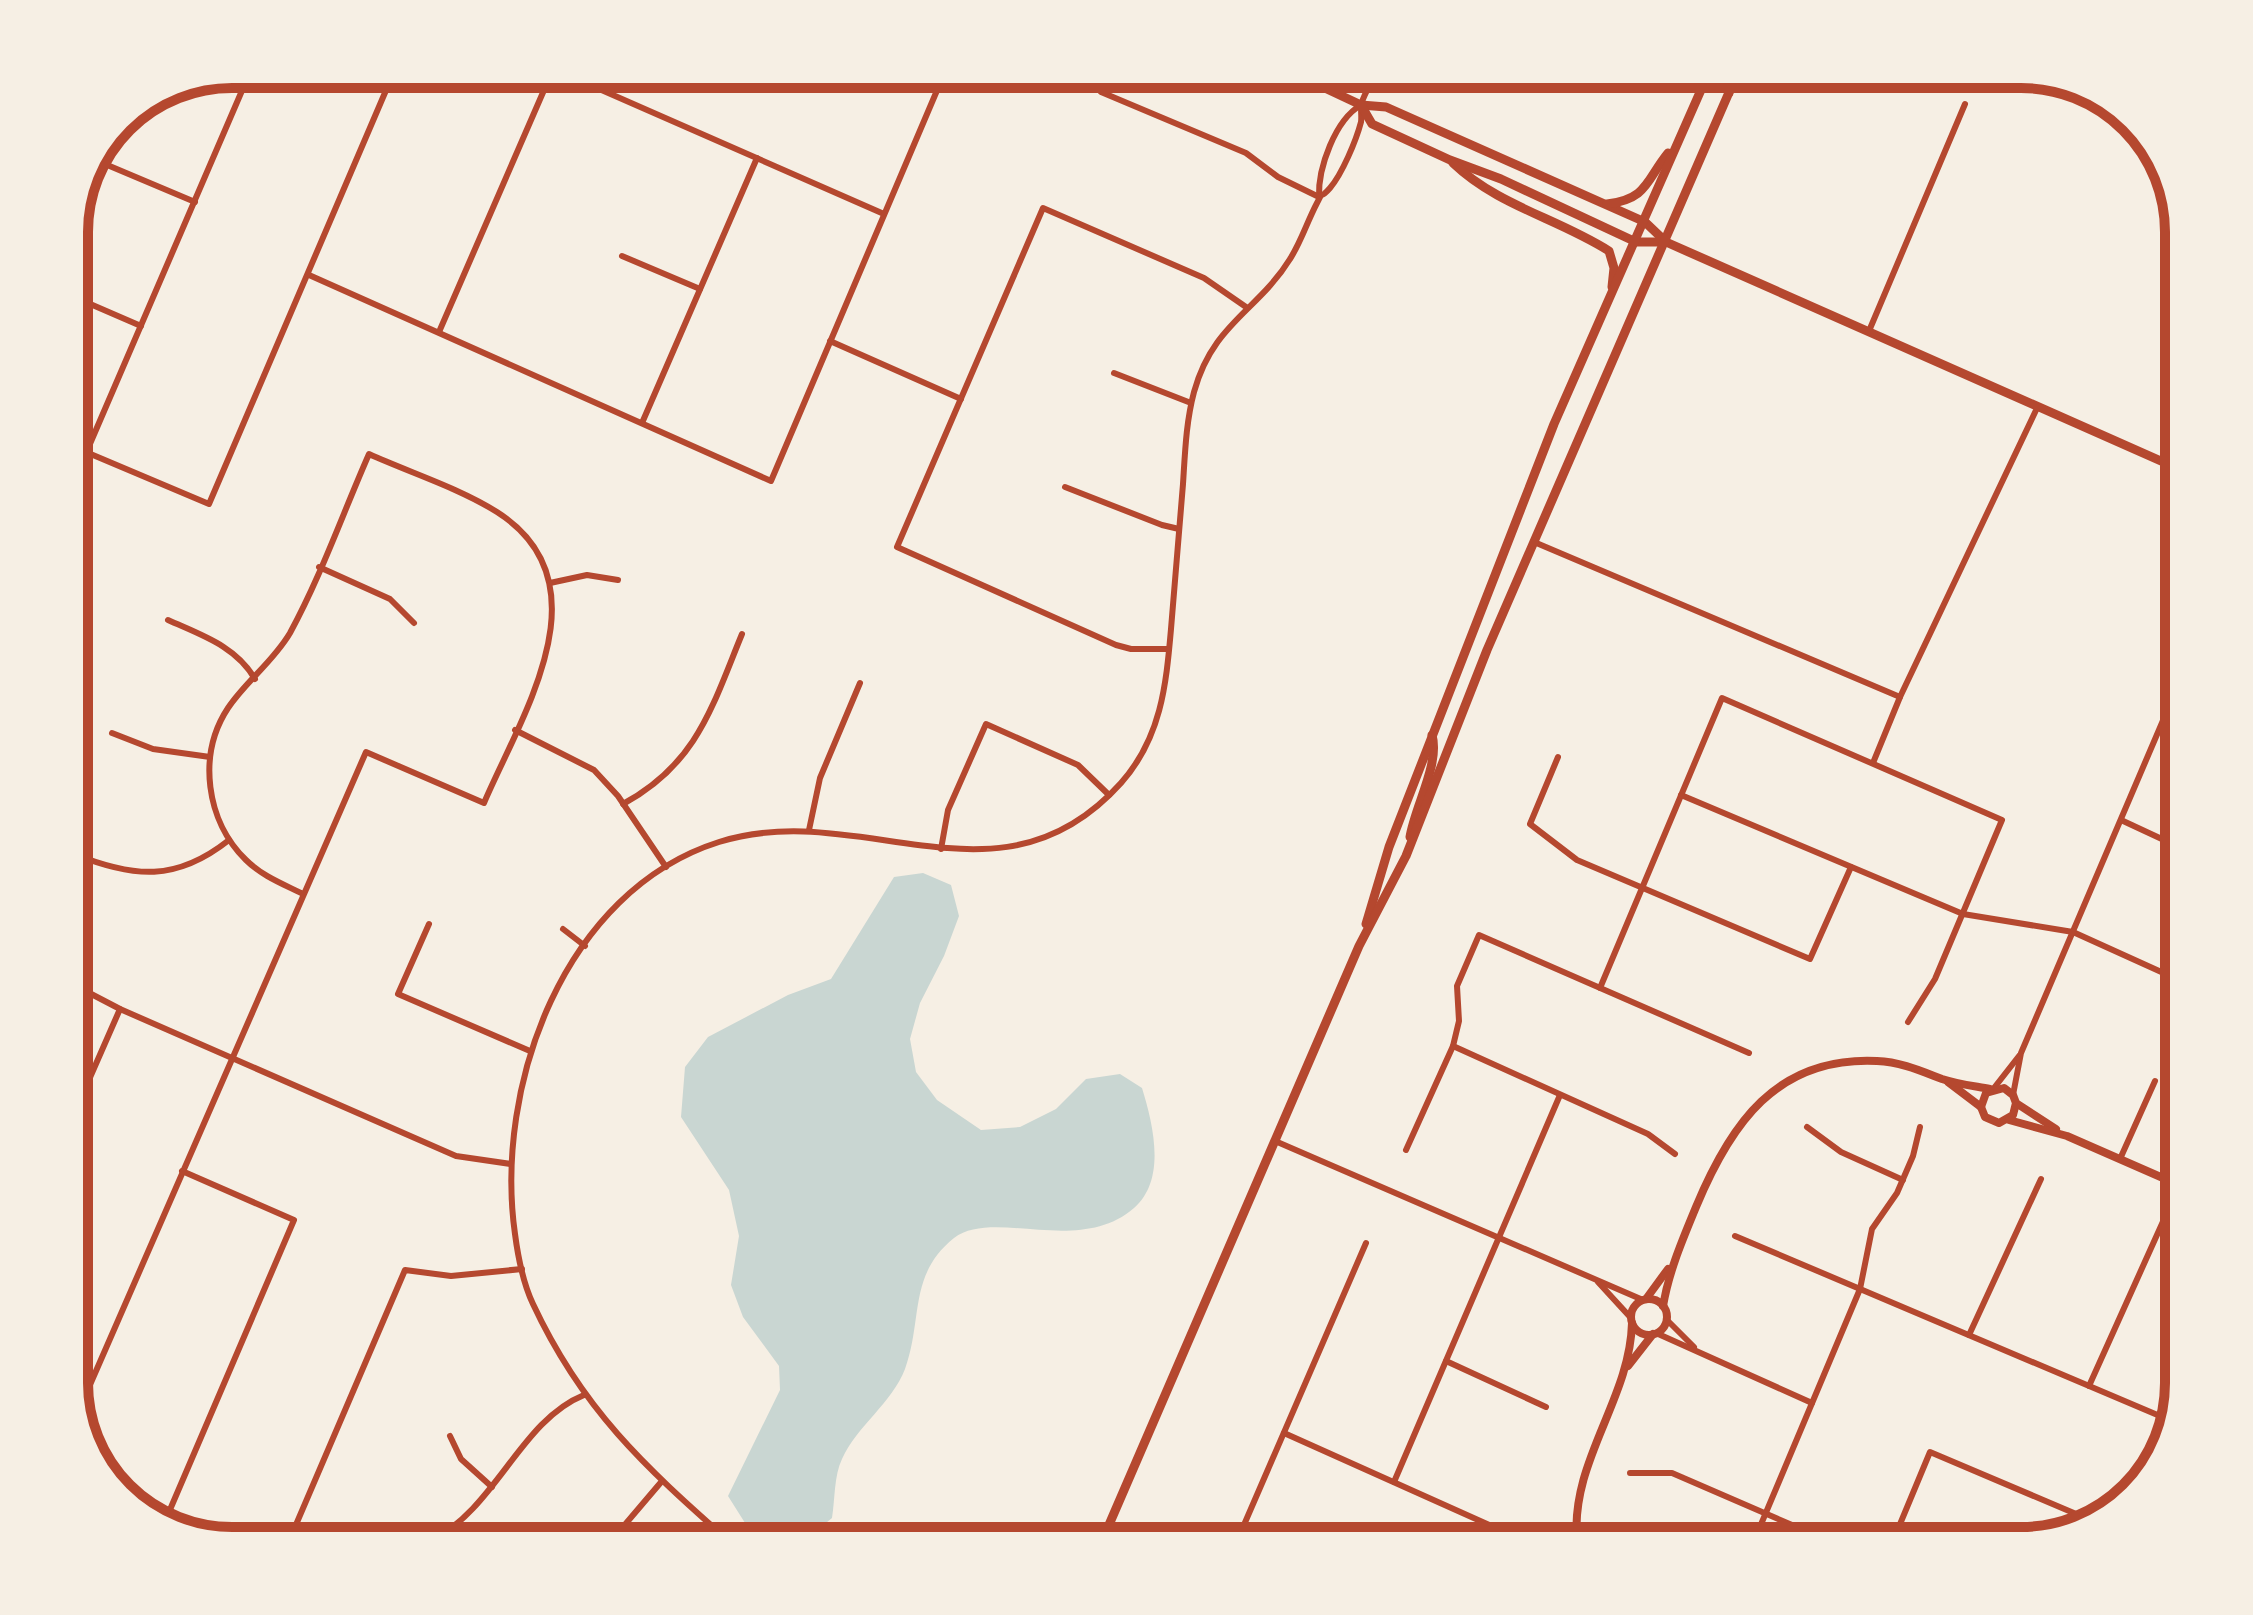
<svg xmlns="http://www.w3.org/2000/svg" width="2253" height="1615" font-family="'Times New Roman',serif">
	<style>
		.water { fill: #c9d6d2 }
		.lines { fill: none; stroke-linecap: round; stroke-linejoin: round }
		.minor { stroke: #b5482f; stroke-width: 6 }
		.tertiary { stroke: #b5482f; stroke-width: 8 }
		.secondary { stroke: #b5482f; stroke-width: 9 }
		.rim { fill: none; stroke: #b5482f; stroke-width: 10 }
	</style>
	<rect width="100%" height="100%" fill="#f6efe4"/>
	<path class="water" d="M923,873l28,12 8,31 -15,40 -24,47 -10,36 6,33 21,28 44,30 39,-3 36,-18 30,-30 34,-5 22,14c11,36 25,91 -8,120 -55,48 -140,0 -180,30 -46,37 -31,81 -49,131 -13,34 -48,57 -63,90 -8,16 -7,41 -10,59 -34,28 -37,26 -80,16l-24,-38 52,-106 -1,-24 -36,-49 -12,-32 8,-49 -10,-46 -48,-73 4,-50 23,-30 80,-42 43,-16 63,-102z"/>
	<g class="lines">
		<g class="minor">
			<polyline points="565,74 884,214"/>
			<polyline points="922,74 941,82"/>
			<polyline points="1101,92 1246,153 1278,177 1319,197"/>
			<polyline points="93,159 195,202"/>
			<path d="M1319,197c-1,-29 16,-77 42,-92"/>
			<polyline points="622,256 700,289"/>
			<polyline points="309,275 771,481 944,74"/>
			<polyline points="74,297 141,326"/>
			<polyline points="1869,331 1965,104"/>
			<polyline points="439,332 551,74"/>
			<polyline points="830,341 961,399"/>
			<polyline points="1114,373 1191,403"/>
			<polyline points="642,423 757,158"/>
			<polyline points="74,447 209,504 393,74"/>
			<polyline points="74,481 247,79 236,74"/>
			<polyline points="1065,487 1162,525 1179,529"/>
			<polyline points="1534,542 1900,697"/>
			<polyline points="319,567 390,599 414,623"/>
			<polyline points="550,583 587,575 618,580"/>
			<path d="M168,620c33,15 68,26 87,59"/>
			<polyline points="1169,649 1131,649 1116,645 897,547 1043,208 1204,278 1246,307"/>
			<polyline points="515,730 594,770 618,796 666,867"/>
			<polyline points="112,733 153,749 210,757"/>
			<polyline points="1558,757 1530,824 1577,860 1810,959 1851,867"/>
			<polyline points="1873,763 1900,697 2038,406"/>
			<polyline points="1681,795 1963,914 2073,932 2179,980"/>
			<path d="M623,804c74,-40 89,-97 119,-170"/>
			<polyline points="2121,820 2179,847"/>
			<polyline points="809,830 820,778 860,683"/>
			<polyline points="941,849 948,810 986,724 1078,765 1109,795"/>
			<path d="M74,854c60,24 102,28 155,-14"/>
			<polyline points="429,924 398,994 530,1051"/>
			<polyline points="563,929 585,946"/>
			<polyline points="74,985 120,1009 456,1156 511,1164"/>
			<polyline points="1600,988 1722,698 2002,820 1935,979 1908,1022"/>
			<polyline points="1453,1046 1648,1134 1675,1154"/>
			<polyline points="1994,1088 2019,1056"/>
			<polyline points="2013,1095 2021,1053 2179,683"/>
			<polyline points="74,1114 120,1009"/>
			<polyline points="1807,1127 1841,1152 1903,1180"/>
			<polyline points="1275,1141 1643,1300"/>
			<polyline points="1406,1150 1453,1046 1459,1021 1457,986 1479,935 1749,1053"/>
			<polyline points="2120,1159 2155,1081"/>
			<polyline points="1735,1236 2167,1419"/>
			<polyline points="1598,1282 1631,1318"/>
			<polyline points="1666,1319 1694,1347"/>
			<polyline points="1656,1333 1812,1403"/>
			<polyline points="1969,1335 2041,1179"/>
			<polyline points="1446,1361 1546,1407"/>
			<polyline points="2089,1386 2179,1186"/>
			<path d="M79,1410l287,-658 118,51c37,-87 125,-220 13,-291 -38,-24 -86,-39 -128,-58 -26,59 -48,122 -79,179 -17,29 -44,48 -62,75 -31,47 -22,113 18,152 16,16 37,24 57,34"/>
			<polyline points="1284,1433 1525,1541"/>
			<polyline points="450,1436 461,1459 492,1487"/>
			<polyline points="1630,1473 1672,1473 1829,1541"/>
			<polyline points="1394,1482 1560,1095"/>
			<polyline points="166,1519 294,1220 182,1171"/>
			<polyline points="289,1541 405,1270 451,1276 522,1269"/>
			<path d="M431,1541c66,-34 89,-120 153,-146"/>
			<polyline points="611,1541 662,1481"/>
			<path d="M729,1541c-85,-75 -147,-132 -196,-237 -10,-21 -15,-47 -18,-70 -21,-148 49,-343 204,-392 143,-45 281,76 402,-59 40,-45 45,-97 50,-154 4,-49 8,-97 12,-145 2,-31 3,-62 11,-92 19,-69 64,-81 96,-133 11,-17 17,-37 27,-56 8,-16 1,-1 13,-15 12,-14 26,-47 31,-66 1,-6 -1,-13 1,-20 3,-9 9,-19 13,-28"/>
			<polyline points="1237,1541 1366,1243"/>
			<polyline points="1754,1541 1860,1289 1872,1229 1897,1193 1913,1156 1920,1127"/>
			<polyline points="1893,1541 1930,1452 2095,1522"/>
		</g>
		<g class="tertiary">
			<polyline points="1948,1082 1981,1107"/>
			<polyline points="2016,1103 2013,1115 1999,1123 1985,1117 1981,1107 1986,1093 2004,1088 2013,1095 2016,1103 2056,1129"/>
			<polyline points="2009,1120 2067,1136 2179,1185"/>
			<polyline points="1646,1299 1668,1269"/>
			<circle cx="1649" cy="1317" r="18"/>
			<path d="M1663,1306c6,-35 19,-65 33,-99 34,-82 80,-151 181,-146 24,1 44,10 65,18 15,5 32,7 48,10"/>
			<polyline points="1628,1366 1653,1334"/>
			<path d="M1577,1541c-7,-80 53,-141 55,-218"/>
		</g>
		<g class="secondary">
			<polyline points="1295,74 1361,105 1386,107 1645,222 1666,242 2179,469"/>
			<polyline points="1726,74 1729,93"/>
			<polyline points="1361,105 1372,124 1450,160 1501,179 1636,242 1666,242"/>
			<path d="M1453,163c45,43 104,55 156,88l5,17 -2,19"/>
			<path d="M1607,204c41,-5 39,-24 61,-51"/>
			<path d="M1410,837c5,-31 30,-73 22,-102"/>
			<polyline points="1366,924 1389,847 1554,424 1708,74"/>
			<polyline points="1102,1541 1359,946 1406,856 1487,650 1737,74"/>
		</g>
	</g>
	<path d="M0 0H2253V1615H0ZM232 88H2021A144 144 0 0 1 2165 232V1383A144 144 0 0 1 2021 1527H232A144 144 0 0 1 88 1383V232A144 144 0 0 1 232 88Z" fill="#f6efe4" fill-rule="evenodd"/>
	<path class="rim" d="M232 88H2021A144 144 0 0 1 2165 232V1383A144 144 0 0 1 2021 1527H232A144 144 0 0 1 88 1383V232A144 144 0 0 1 232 88Z"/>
</svg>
